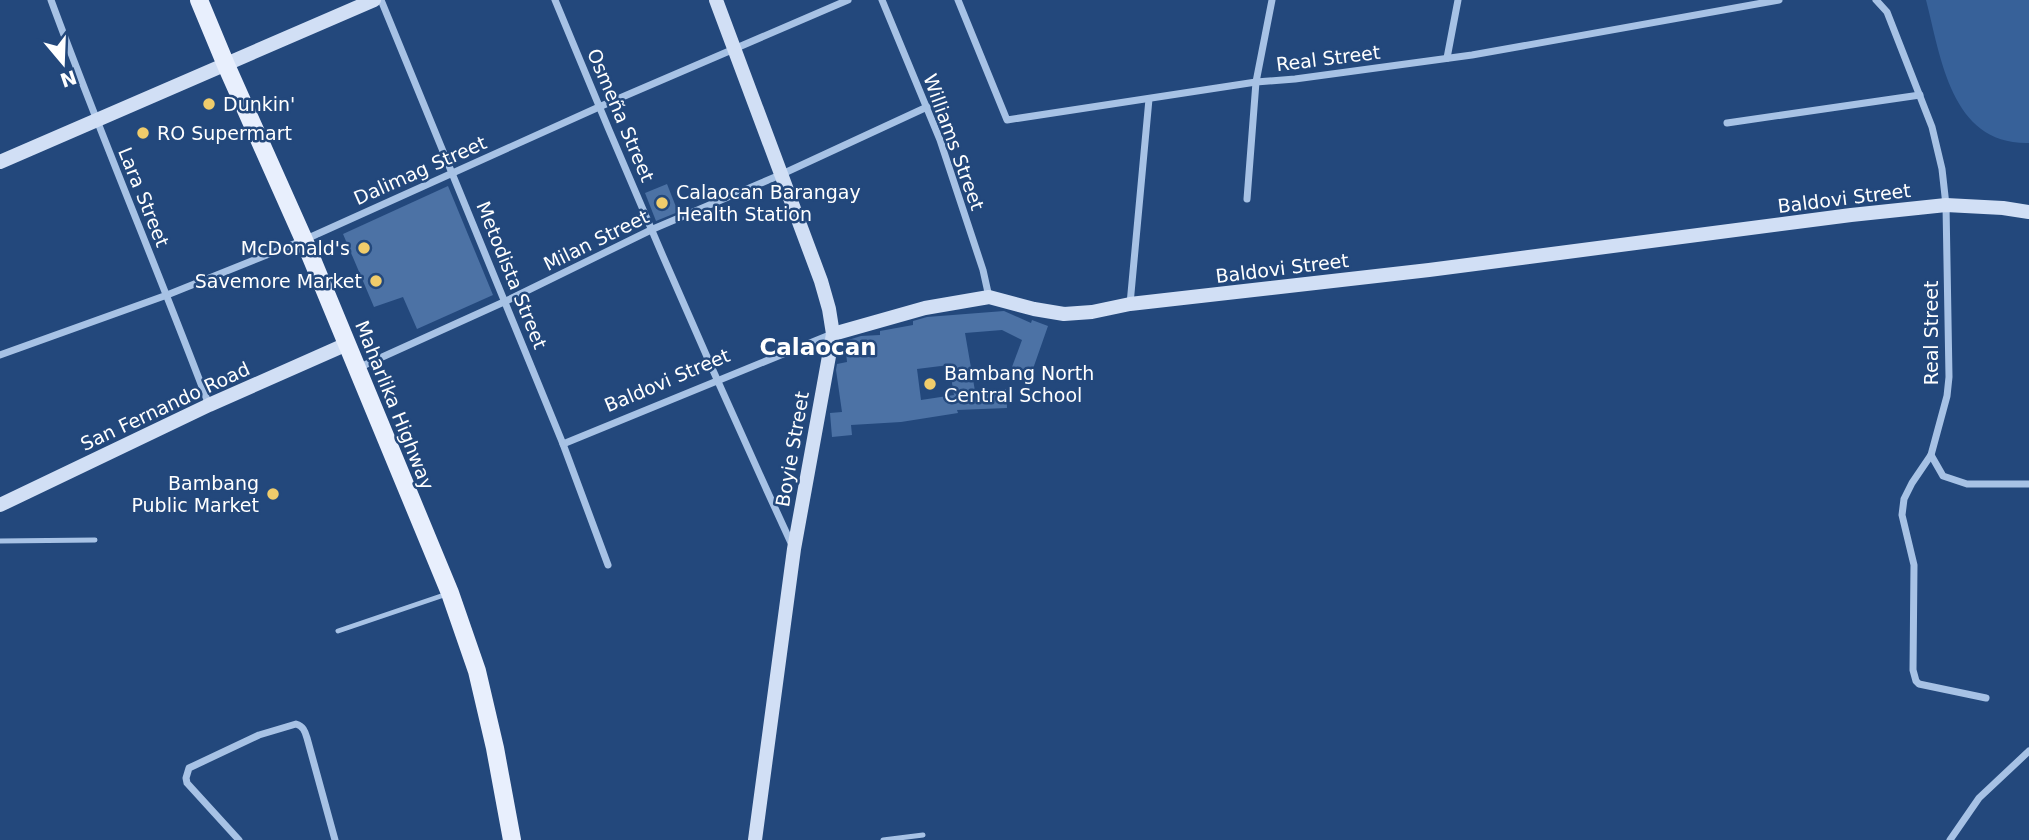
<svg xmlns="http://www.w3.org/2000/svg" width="2029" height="840" font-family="'DejaVu Sans',sans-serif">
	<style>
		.green { fill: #376199 }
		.building { fill: #4c72a5; fill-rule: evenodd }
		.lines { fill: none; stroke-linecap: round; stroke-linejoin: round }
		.lane { stroke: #a7c2e5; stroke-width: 5 }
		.street { stroke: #a7c2e5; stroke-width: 7 }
		.secondary { stroke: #d1dff5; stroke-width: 14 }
		.primary { stroke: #e8effd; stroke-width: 18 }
		.poi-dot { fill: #f0cc6b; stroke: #23487c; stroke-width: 2.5 }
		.labels { text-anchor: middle; stroke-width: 5; stroke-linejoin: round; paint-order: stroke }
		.street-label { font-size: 19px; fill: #fff; stroke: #23487c }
		.poi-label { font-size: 19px; fill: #fff; stroke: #23487c; text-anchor: start }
		.quarter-label { font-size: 23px; font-weight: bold; fill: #fff; stroke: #23487c }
	</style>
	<rect width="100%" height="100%" fill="#23487c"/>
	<path class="green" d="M1926,0h103v143c-78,2 -88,-85 -103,-143z"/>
	<g class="building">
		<polygon points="667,184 678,212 656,221 645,193"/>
		<polygon points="448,186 493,295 417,329 403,297 374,307 343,234"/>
		<path d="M1004,311l27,12 1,-3 16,6 -20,57 -19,-8 13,-35 -20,-10 -37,3 10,58 31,-2 1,19 -50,2 1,3 -57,9 -50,3 1,10 -20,2 -2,-24 12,-1 -6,-42 1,-6 10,-2 -2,-21 16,-5 19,-1v-4l33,-6v-4l14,-4zM949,365l5,30 -33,5 -4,-31z"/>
	</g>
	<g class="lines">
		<g class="lane">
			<polyline points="0,541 95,540"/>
			<polyline points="338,631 447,594"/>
			<polyline points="883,840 923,835"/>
		</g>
		<g class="street">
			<path d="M51,0c50,136 107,270 158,405"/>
			<polyline points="381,0 563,444 608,565"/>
			<path d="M555,0c75,183 154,365 237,545"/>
			<polyline points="882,0 940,140 983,270 989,297"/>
			<polyline points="958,0 1007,120 1256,82 1295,79 1472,55 1779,0"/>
			<polyline points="1876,0 1887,12 1932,127 1942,169 1946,205 1949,377 1947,396 1931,455 1912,483 1904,499 1902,515 1914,565 1913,670 1916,681 1919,684 1986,698"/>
			<polyline points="1447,58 1458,0"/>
			<polyline points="1727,123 1920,95"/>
			<polyline points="1247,199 1256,82 1272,0"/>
			<polyline points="1130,304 1149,99"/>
			<polyline points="0,355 167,295 304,240 599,107 848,0"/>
			<polyline points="358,368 506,301 653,229 780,175 927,107"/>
			<polyline points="563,444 832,334"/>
			<polyline points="1931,455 1943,476 1967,484 2029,484"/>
			<path d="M239,840l-52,-57 -1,-5 3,-10 70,-33 37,-11c7,2 9,7 11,14l28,102"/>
			<polyline points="1950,840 1979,798 2029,751"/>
		</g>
		<g class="secondary">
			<polyline points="716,0 821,281 829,309 833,334 794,549 755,840"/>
			<polyline points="0,162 374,0"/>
			<polyline points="833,334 925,308 989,297 1034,309 1064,314 1092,312 1130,304 1429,270 1851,215 1946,205 2003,208 2029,212"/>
			<polyline points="0,505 209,405 347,344"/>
		</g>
		<polyline class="primary" points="199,0 226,65 304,240 450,593 477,671 495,748 512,840"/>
	</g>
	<g class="poi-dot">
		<circle cx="209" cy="104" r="7"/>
		<circle cx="143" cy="133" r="7"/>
		<circle cx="662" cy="203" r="7"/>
		<circle cx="364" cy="248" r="7"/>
		<circle cx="376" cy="281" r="7"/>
		<circle cx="930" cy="384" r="7"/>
		<circle cx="273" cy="494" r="7"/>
	</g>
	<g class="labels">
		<g class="street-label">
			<text transform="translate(1328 58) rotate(-7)" y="7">Real Street</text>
			<text transform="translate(621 115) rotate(67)" y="7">Osmeña Street</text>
			<text transform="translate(954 142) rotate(70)" y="7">Williams Street</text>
			<text transform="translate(420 170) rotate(-24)" y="7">Dalimag Street</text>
			<text transform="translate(144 197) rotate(68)" y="7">Lara Street</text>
			<text transform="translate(1844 198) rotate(-7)" y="7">Baldovi Street</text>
			<text transform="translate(596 240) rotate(-26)" y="7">Milan Street</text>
			<text transform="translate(1282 268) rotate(-7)" y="7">Baldovi Street</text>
			<text transform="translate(512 275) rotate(68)" y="7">Metodista Street</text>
			<text transform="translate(1931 333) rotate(-90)" y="7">Real Street</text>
			<text transform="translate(667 380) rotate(-23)" y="7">Baldovi Street</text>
			<text transform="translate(395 405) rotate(68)" y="7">Maharlika Highway</text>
			<text transform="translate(165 406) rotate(-25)" y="7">San Fernando Road</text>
			<text transform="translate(792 449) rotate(-80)" y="7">Boyie Street</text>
		</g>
		<g class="poi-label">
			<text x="223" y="111">Dunkin'</text>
			<text x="157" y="140">RO Supermart</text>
			<text x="676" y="199">Calaocan Barangay<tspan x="676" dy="22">Health Station</tspan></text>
			<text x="350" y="255" text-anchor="end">McDonald's</text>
			<text x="362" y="288" text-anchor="end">Savemore Market</text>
			<text x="944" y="380">Bambang North<tspan x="944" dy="22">Central School</tspan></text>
			<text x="259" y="490" text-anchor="end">Bambang<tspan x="259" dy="22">Public Market</tspan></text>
		</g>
		<g class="quarter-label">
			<text x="818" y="355">Calaocan</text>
		</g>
	</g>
	<g transform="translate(63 63) rotate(161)" stroke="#23487c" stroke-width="5" paint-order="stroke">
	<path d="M0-5L12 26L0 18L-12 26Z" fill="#ffffff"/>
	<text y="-10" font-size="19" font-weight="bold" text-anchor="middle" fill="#ffffff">N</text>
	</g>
</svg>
